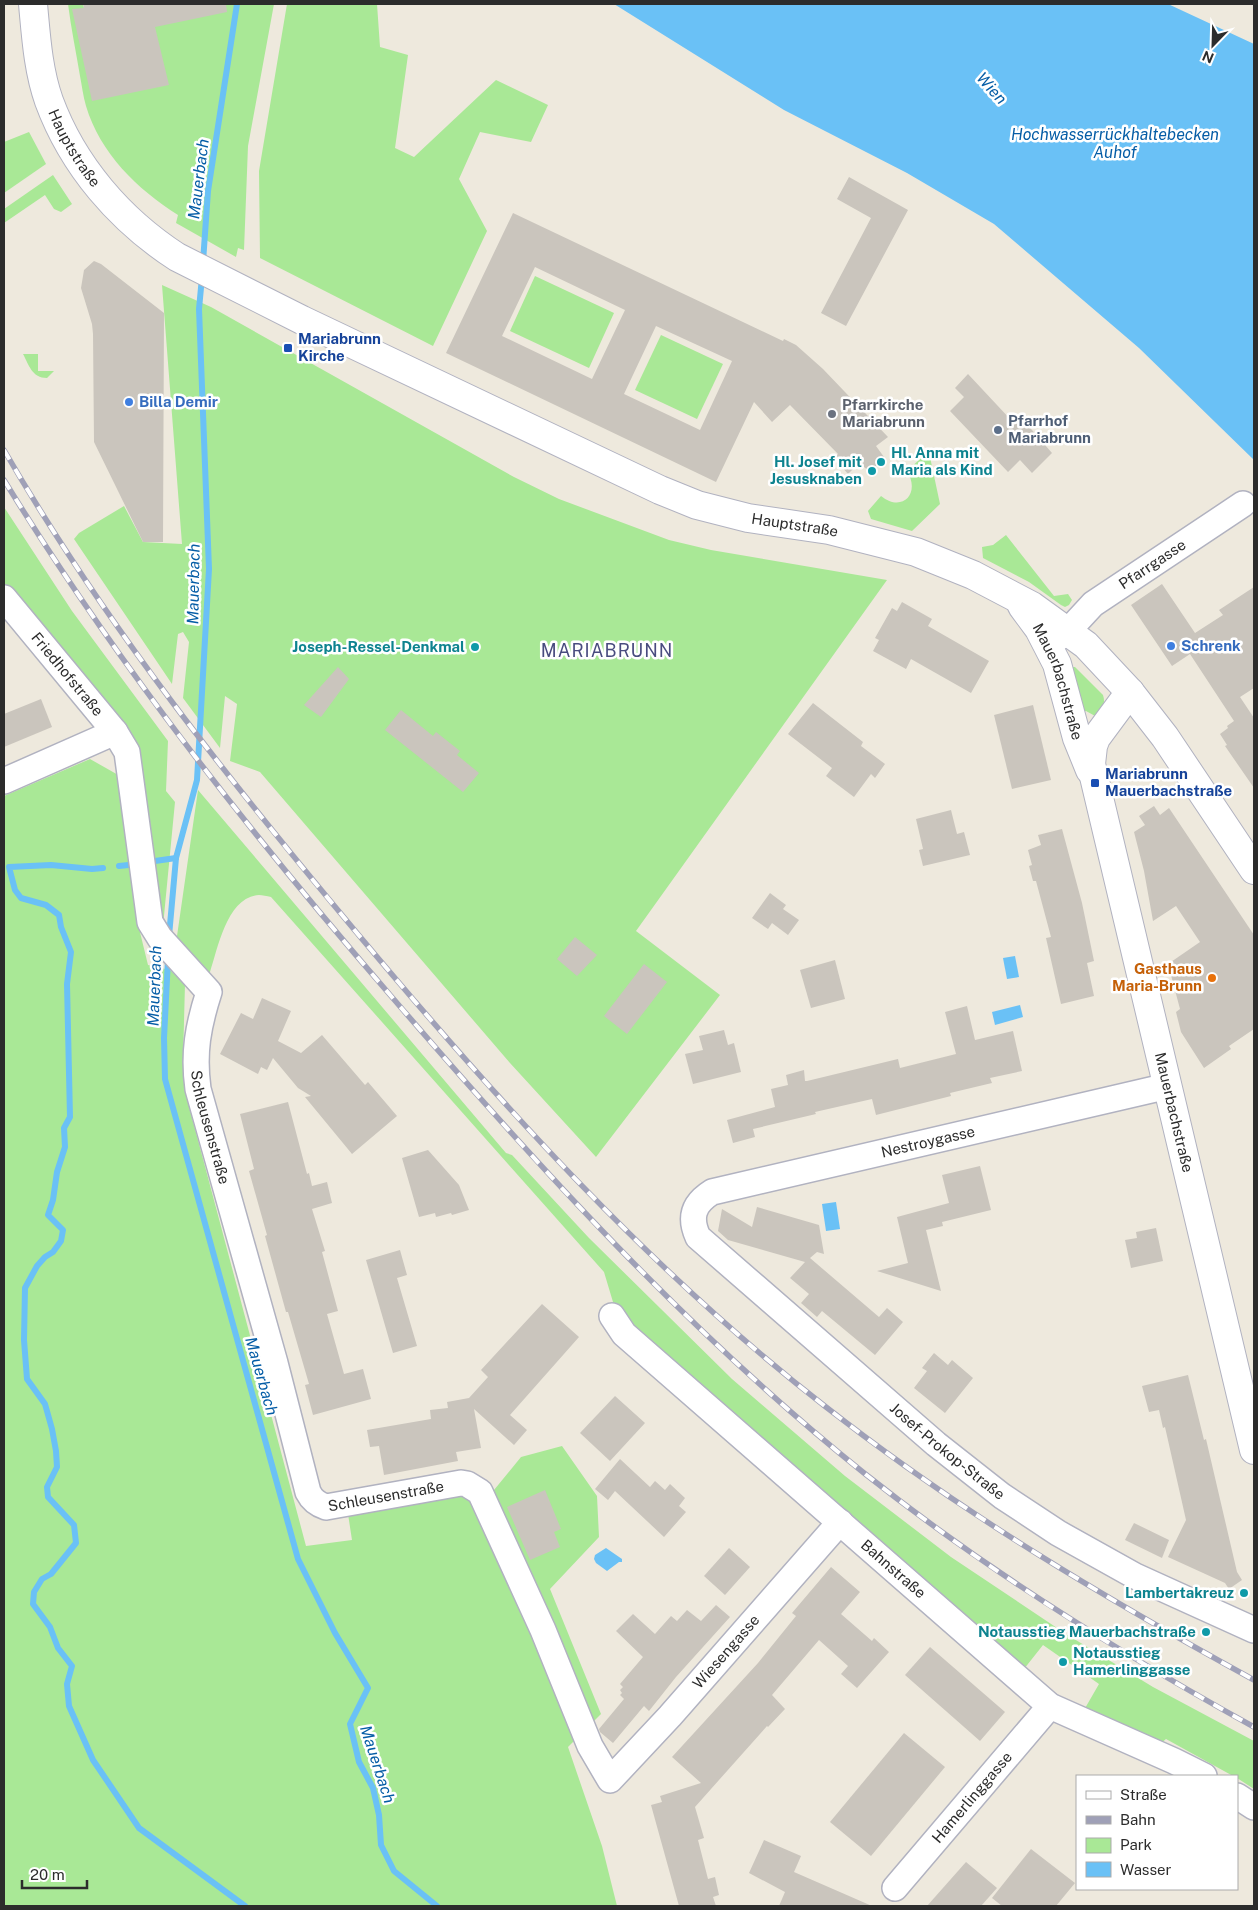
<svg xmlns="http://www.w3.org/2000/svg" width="1258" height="1910" font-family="'Public Sans',sans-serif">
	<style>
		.green { fill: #a9e896 }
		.water { fill: #6ac1f6 }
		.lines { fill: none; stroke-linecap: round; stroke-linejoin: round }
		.stream { stroke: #6ac1f6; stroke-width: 6 }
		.building { fill: #cac5bd; fill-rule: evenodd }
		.minor-casing { stroke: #b1b2c0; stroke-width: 28 }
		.secondary-casing { stroke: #b1b2c0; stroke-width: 30 }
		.minor { stroke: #fff; stroke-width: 25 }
		.secondary { stroke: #fff; stroke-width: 28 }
		.rail-casing { stroke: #9fa0b7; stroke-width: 5.5 }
		.rail { stroke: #fff; stroke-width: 4; stroke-dasharray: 11; stroke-linecap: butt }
		.transit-dot { fill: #1a4fb4; stroke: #fff; stroke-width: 2 }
		.shop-dot { fill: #3f7fe0; stroke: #fff; stroke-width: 2 }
		.worship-dot { fill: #6b7280; stroke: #fff; stroke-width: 2 }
		.service-dot { fill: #5c6f8a; stroke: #fff; stroke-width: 2 }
		.culture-dot { fill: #0f9aa8; stroke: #fff; stroke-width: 2 }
		.food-dot { fill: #e8710a; stroke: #fff; stroke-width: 2 }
		.labels { text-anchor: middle; stroke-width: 5; stroke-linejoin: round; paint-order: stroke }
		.street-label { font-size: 15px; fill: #2c2c2c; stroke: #fff }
		.transit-label { font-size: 15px; font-weight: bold; fill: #164399; stroke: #fff; text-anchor: start }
		.shop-label { font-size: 15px; font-weight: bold; fill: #366cbe; stroke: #fff; text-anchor: start }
		.worship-label { font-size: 15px; font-weight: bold; fill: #5b616d; stroke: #fff; text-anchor: start }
		.service-label { font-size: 15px; font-weight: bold; fill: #4e5e75; stroke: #fff; text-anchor: start }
		.culture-label { font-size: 15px; font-weight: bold; fill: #0d838f; stroke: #fff; text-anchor: end }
		.food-label { font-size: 15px; font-weight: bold; fill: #c56008; stroke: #fff; text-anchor: end }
		.water-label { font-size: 16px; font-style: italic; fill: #055da6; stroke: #fff }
		.quarter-label { font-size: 18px; letter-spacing: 1px; fill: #494c7f; stroke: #fff }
	</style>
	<rect width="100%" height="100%" fill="#eee9dd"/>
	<g class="green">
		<path d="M68,4h15l3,12 123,-12h65l-26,142 -4,104 -6,-2 -2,9 -60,-34 2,-8c-41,-26 -78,-62 -92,-109 -3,-10 -4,-20 -6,-30 -4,-24 -9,-48 -12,-72z"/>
		<polygon points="287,4 377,4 380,47 408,55 395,148 414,157 496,80 548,105 531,142 480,132 459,179 487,231 433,346 260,258 259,171"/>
		<polygon points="29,132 46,164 4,193 4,142"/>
		<polygon points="53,175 72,204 61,212 54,209 45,195 4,223 4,209"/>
		<polygon points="535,276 614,313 589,368 510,331"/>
		<polygon points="162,285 211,307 514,477 559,499 669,540 711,550 887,580 636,931 720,995 596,1157 510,1063 260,772 230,761 237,704 225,696 220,748 183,698 189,642 183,632 178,634 172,684 74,539 79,533 124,506 143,542 182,544"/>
		<polygon points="661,335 723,364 697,419 635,390"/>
		<path d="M23,354h15v17h16l-7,7c-15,0 -18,-13 -24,-24z"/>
		<path d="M930,457l10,47 -28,27 -41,-12 -3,-8 13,-15c21,17 40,-2 26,-25l13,-12z"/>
		<polygon points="4,507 72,611 168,741 166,791 175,802 163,926 135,750 4,586"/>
		<polygon points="1006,535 1054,596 1068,594 1072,600 1069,605 1065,607 1061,605 1029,582 983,558 982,547 993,545"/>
		<path d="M1071,667h4l28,28c3,9 -1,14 -6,22l-11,-6 -8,3z"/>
		<polygon points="90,759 120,776 138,924 148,965 170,970 185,984 183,1060 186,1095 306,1546 352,1540 348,1514 494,1490 521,1457 562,1446 597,1496 599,1537 550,1589 601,1714 568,1747 602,1846 617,1906 4,1906 4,796"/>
		<path d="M198,790l308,363 6,2 77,83 143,141 113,97 106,81 115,77 87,53 101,54v48l-17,-11v-2h-4l-67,-37 -6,5 -76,-34 15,-26 -56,-39 -19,24 -408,-357 -12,-40 -333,-375c-4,-1 -9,-2 -12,-2 -32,2 -41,53 -49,77l-8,2 -26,-31z"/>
	</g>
	<g class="water">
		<polygon points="614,4 1168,4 1254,44 1254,460 1139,348 994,224 907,173 784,110"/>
		<polygon points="1015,956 1019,977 1007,979 1003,958"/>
		<polygon points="1020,1005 1023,1017 995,1025 992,1012"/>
		<polygon points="836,1202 840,1229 826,1231 822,1204"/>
		<polygon points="606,1548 622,1559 622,1562 619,1562 607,1571 596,1563 594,1559 595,1555"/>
	</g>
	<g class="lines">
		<g class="stream">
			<polyline points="203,262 208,191 237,4"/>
			<polyline points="148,862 176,858"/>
			<polyline points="119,866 138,864"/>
			<polyline points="103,868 92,869 51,865 9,867 15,890 21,898 46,905 59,915 61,927 71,952 67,984 70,1117 64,1128 65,1147 57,1172 53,1200 48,1215 63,1230 61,1241 53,1252 45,1257 37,1266 25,1288 24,1340 27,1379 45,1404 52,1429 56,1451 57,1467 47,1487 48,1497 74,1525 76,1543 51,1574 42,1579 34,1592 33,1604 50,1627 58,1648 72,1666 67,1684 69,1706 93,1760 139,1828 245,1906"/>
			<polyline points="169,936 176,858 197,780 209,569 199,309 202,277"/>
			<polyline points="168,959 164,1038 165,1079 298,1559 335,1633 368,1688 350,1724 359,1762 373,1788 379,1815 381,1845 394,1871 437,1906"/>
		</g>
	</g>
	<g class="building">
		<polygon points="83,4 226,4 227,12 155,27 169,85 92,101 72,9 84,8"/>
		<polygon points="849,177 908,210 846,326 821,313 871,218 837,199"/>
		<path d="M513,213l270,128 1,-2 12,6 27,24 65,68 -12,9 8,11 -8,9 -7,5 -10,-8 -11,11 -14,-16 4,-4 -48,-49 -18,17 -18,-20 -38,80 -270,-129zM535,267l90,43 -33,69 -90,-43zM656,326l76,35 -32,69 -76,-36z"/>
		<polygon points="94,261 101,264 164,313 163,542 143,542 94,442 93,334 92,324 81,288 84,270"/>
		<polygon points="968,374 1011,420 1018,414 1052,453 1032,473 1020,460 1008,472 950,411 964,397 955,388"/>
		<polygon points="1162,584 1195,633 1223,615 1219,610 1254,587 1254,688 1240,697 1254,718 1254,788 1225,746 1227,745 1220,734 1228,728 1227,726 1234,721 1190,654 1172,666 1131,605"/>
		<polygon points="902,602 932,619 928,626 989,661 971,693 911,659 906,669 873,651 879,640 875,638 892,608 897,611"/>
		<polygon points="338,667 349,679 321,717 304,705"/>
		<polygon points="41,699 52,727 4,747 4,714"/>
		<polygon points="813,703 863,742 861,746 885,764 875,778 871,774 854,797 826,776 832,768 788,734"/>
		<polygon points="1033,705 1051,780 1012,789 994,715"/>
		<polygon points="401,710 433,736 436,732 460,751 457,755 479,773 463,792 385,730"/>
		<polygon points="1154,806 1160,815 1169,808 1254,935 1254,1029 1229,1046 1231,1049 1204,1068 1181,1032 1176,1012 1180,1009 1168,964 1200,942 1176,906 1153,921 1144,871 1134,832 1145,825 1139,816"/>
		<polygon points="951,810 957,834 964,832 970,855 923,866 919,850 923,849 916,819"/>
		<polygon points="1062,829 1082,903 1094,961 1087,963 1094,996 1061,1004 1046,938 1051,937 1036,881 1033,881 1029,866 1032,865 1028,850 1041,845 1038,835"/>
		<polygon points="770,893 786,905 783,909 799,920 788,935 772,923 768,929 752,918"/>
		<polygon points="575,937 597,955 577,976 557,959"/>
		<polygon points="835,960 845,999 811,1008 800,970"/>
		<polygon points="644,964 667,982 627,1034 604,1016"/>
		<polygon points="262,998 291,1011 278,1041 301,1053 322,1035 365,1085 368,1082 397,1116 352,1154 305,1097 311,1096 298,1088 273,1058 267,1070 261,1067 258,1074 220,1054 241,1013 253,1019"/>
		<polygon points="967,1006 975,1040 1013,1031 1022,1071 990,1078 992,1083 950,1093 951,1096 876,1115 872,1099 815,1112 816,1114 753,1129 755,1137 733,1143 727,1120 775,1107 771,1089 788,1085 786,1075 804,1070 805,1081 807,1081 898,1059 900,1068 956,1054 945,1012"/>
		<polygon points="724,1030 728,1045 734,1043 741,1072 693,1084 685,1054 703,1050 699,1036"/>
		<polygon points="288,1102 307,1174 309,1173 312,1186 327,1182 332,1203 312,1209 325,1251 322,1252 338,1311 327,1314 344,1374 363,1369 371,1399 313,1415 305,1385 309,1384 288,1312 286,1312 265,1236 267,1235 249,1171 254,1169 240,1114"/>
		<polygon points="428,1150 459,1185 469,1210 452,1215 451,1213 436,1217 435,1213 419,1217 402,1158"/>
		<polygon points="980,1166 991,1210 942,1222 943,1226 926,1230 941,1291 877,1271 908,1263 897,1217 949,1203 942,1175"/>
		<polygon points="757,1207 819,1225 824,1254 817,1252 810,1258 879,1317 887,1308 903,1322 875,1355 822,1311 817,1317 801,1303 809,1294 790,1278 805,1262 728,1240 718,1231 722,1209 752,1227"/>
		<polygon points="1156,1228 1163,1261 1131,1268 1125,1240 1137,1238 1136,1232"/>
		<polygon points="400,1250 407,1275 397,1278 417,1346 393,1353 366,1260"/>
		<polygon points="542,1304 579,1337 510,1415 527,1430 514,1445 474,1409 481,1448 456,1452 458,1461 384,1475 379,1446 370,1447 367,1430 431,1419 430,1410 448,1408 447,1402 469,1398 488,1377 481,1370"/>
		<polygon points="934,1353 948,1365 952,1360 973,1378 945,1413 914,1388 927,1371 922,1368"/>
		<polygon points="1188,1375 1204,1440 1206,1439 1237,1572 1242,1580 1229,1589 1225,1583 1168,1557 1186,1520 1165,1427 1163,1428 1159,1410 1149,1412 1142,1386"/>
		<polygon points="615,1396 645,1423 610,1461 580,1433"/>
		<polygon points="620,1459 650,1487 655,1481 665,1490 670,1484 685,1498 679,1506 686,1512 664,1537 615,1491 608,1500 595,1489"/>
		<polygon points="545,1490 561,1529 554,1532 560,1547 530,1560 507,1507"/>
		<polygon points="1134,1523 1169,1540 1162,1558 1125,1540"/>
		<polygon points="729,1548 750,1567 725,1595 704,1576"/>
		<polygon points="831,1567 860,1592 841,1614 872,1641 874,1638 889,1652 857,1688 841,1674 848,1666 819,1640 772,1695 785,1709 768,1727 767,1726 695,1807 704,1838 698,1840 708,1879 715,1877 719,1895 713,1897 716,1906 679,1906 651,1805 662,1802 660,1796 701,1783 672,1757 758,1663 796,1616 792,1613"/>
		<polygon points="716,1605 730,1617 676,1677 649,1711 644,1706 613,1743 600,1732 599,1729 624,1699 620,1695 622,1693 620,1690 623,1687 620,1684 643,1657 616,1631 633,1614 655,1634 671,1616 677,1621 687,1610 701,1621"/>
		<polygon points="930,1647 1005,1712 980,1741 905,1675"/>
		<polygon points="904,1733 945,1767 871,1856 830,1822"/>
		<polygon points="764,1840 801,1856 794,1872 872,1906 779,1906 785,1892 749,1873"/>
		<polygon points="1031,1849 1075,1883 1056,1906 1002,1906 992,1898"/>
		<polygon points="966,1862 997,1888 981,1906 927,1906"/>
	</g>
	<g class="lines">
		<defs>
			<g id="minor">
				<path id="s1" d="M4,598l111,134 12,20 23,170 10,16 49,54c-11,34 -16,61 -11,97l77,274 33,129c4,8 9,12 18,15l135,-24 6,1 13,8 63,138 47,116 20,34 60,-64 170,-194"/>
				<path id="s2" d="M1051,643l17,-12 25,-27 150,-100"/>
				<polyline points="4,781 115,732"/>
				<path id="s3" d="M1168,1086l-456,106c-19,12 -23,25 -14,45l238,207 66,52 56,37 77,43 119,54"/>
				<path id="s4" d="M612,1316l12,18 426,372 124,55 30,15"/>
				<polyline points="1237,1796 1254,1807"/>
				<path id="s5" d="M895,1888l155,-182"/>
			</g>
			<g id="secondary">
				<path id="s6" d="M33,4c3,32 5,66 16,97 24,65 71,119 128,156l125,63 358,170 37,15 51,13 81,12 87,22 57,23 59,31 54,39 44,47 35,45 89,133"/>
				<path id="s7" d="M1022,606l17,23 18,35 20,74 13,32"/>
				<path id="s8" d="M1130,692l-34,46 -3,8 -2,18 163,686"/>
			</g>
		</defs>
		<use href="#minor" class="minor-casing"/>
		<use href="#secondary" class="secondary-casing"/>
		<use href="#minor" class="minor"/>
		<use href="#secondary" class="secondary"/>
		<defs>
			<g id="rail">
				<path d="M4,450c101,175 228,334 358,489 141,168 290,333 464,468 134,105 279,191 428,273"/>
				<path d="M4,480c113,184 246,353 387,516 146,170 298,337 473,477 122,97 254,179 390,254"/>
			</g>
		</defs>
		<use href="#rail" class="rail-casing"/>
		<use href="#rail" class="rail"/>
	</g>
	<g class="transit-dot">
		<rect x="283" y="343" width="10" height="10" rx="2.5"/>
		<rect x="1090" y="778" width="10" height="10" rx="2.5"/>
	</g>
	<g class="shop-dot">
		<circle cx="129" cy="402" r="5"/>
		<circle cx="1171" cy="646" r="5"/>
	</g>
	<circle class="worship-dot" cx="832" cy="414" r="5"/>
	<circle class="service-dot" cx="998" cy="430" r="5"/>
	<g class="culture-dot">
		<circle cx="881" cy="462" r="5"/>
		<circle cx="872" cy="471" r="5"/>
		<circle cx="475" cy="647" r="5"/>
		<circle cx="1244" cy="1593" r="5"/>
		<circle cx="1206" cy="1632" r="5"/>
		<circle cx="1063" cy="1662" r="5"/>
	</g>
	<circle class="food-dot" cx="1212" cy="978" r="5"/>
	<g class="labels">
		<g class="street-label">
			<text dy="5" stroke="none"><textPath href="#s6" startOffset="152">Hauptstraße</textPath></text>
			<text dy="5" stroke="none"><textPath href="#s6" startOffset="980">Hauptstraße</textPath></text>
			<text dy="5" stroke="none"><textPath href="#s2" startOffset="129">Pfarrgasse</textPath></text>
			<text dy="5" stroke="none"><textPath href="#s1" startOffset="99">Friedhofstraße</textPath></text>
			<text dy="5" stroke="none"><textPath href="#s7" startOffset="85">Mauerbachstraße</textPath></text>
			<text dy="5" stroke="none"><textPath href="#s8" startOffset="442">Mauerbachstraße</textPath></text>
			<text dy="5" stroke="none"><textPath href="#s1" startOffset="599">Schleusenstraße</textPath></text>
			<text transform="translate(928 1142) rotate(-13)" y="5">Nestroygasse</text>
			<text dy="5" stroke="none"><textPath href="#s3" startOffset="850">Josef-Prokop-Straße</textPath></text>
			<text dy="5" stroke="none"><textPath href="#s1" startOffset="1062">Schleusenstraße</textPath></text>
			<text dy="5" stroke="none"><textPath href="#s4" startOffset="379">Bahnstraße</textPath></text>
			<text dy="5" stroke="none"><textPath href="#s1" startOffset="1649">Wiesengasse</textPath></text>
			<text dy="5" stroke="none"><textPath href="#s5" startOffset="119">Hamerlinggasse</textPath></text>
		</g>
		<g class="transit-label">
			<text x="298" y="344">Mariabrunn<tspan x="298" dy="17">Kirche</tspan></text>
			<text x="1105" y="779">Mariabrunn<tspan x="1105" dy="17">Mauerbachstraße</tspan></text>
		</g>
		<g class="shop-label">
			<text x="139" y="407">Billa Demir</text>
			<text x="1181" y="651">Schrenk</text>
		</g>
		<g class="worship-label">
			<text x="842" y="410">Pfarrkirche<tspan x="842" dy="17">Mariabrunn</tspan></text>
		</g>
		<g class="service-label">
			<text x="1008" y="426">Pfarrhof<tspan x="1008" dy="17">Mariabrunn</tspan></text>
		</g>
		<g class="culture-label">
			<text x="891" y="458" text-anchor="start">Hl. Anna mit<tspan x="891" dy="17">Maria als Kind</tspan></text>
			<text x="862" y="467">Hl. Josef mit<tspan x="862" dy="17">Jesusknaben</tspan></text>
			<text x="465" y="652">Joseph-Ressel-Denkmal</text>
			<text x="1234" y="1598">Lambertakreuz</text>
			<text x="1196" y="1637">Notausstieg Mauerbachstraße</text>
			<text x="1073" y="1658" text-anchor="start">Notausstieg<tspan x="1073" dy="17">Hamerlinggasse</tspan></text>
		</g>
		<g class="food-label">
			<text x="1202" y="974">Gasthaus<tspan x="1202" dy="17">Maria-Brunn</tspan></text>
		</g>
		<g class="water-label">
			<text transform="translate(992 88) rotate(48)" y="6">Wien</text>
			<text x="1115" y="140">Hochwasserrückhaltebecken<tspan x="1115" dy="18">Auhof</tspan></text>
			<text transform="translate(198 179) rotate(-83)" y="6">Mauerbach</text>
			<text transform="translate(193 584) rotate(-89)" y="6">Mauerbach</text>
			<text transform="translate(154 986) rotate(-88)" y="6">Mauerbach</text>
			<text transform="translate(262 1376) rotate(74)" y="6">Mauerbach</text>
			<text transform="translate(378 1764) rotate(72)" y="6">Mauerbach</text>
		</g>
		<g class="quarter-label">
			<text x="607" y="657">MARIABRUNN</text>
		</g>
	</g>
	<rect width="1258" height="1910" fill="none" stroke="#2c2c2c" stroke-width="10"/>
	<rect x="1076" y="1775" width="162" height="115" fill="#ffffff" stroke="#ababab"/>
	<rect x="1086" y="1791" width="25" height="8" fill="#ffffff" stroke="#ababab"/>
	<text x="1120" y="1800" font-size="15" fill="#2c2c2c">Straße</text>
	<rect x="1086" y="1816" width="25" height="8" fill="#9fa0b7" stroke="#ababab"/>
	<text x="1120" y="1825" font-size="15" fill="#2c2c2c">Bahn</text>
	<rect x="1086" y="1838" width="25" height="15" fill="#a9e896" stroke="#ababab"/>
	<text x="1120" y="1850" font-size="15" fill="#2c2c2c">Park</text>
	<rect x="1086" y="1862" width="25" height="15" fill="#6ac1f6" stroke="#ababab"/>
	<text x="1120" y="1875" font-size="15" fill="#2c2c2c">Wasser</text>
	<g transform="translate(1213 45) rotate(203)" stroke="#ffffff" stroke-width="4" paint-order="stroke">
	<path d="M0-4L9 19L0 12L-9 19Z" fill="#2c2c2c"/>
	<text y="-8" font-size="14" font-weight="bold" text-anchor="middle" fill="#2c2c2c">N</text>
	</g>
	<path d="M22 1880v8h65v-8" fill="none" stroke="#2c2c2c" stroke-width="2.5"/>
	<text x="30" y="1880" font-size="15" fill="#2c2c2c" stroke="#ffffff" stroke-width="4" paint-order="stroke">20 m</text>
</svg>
